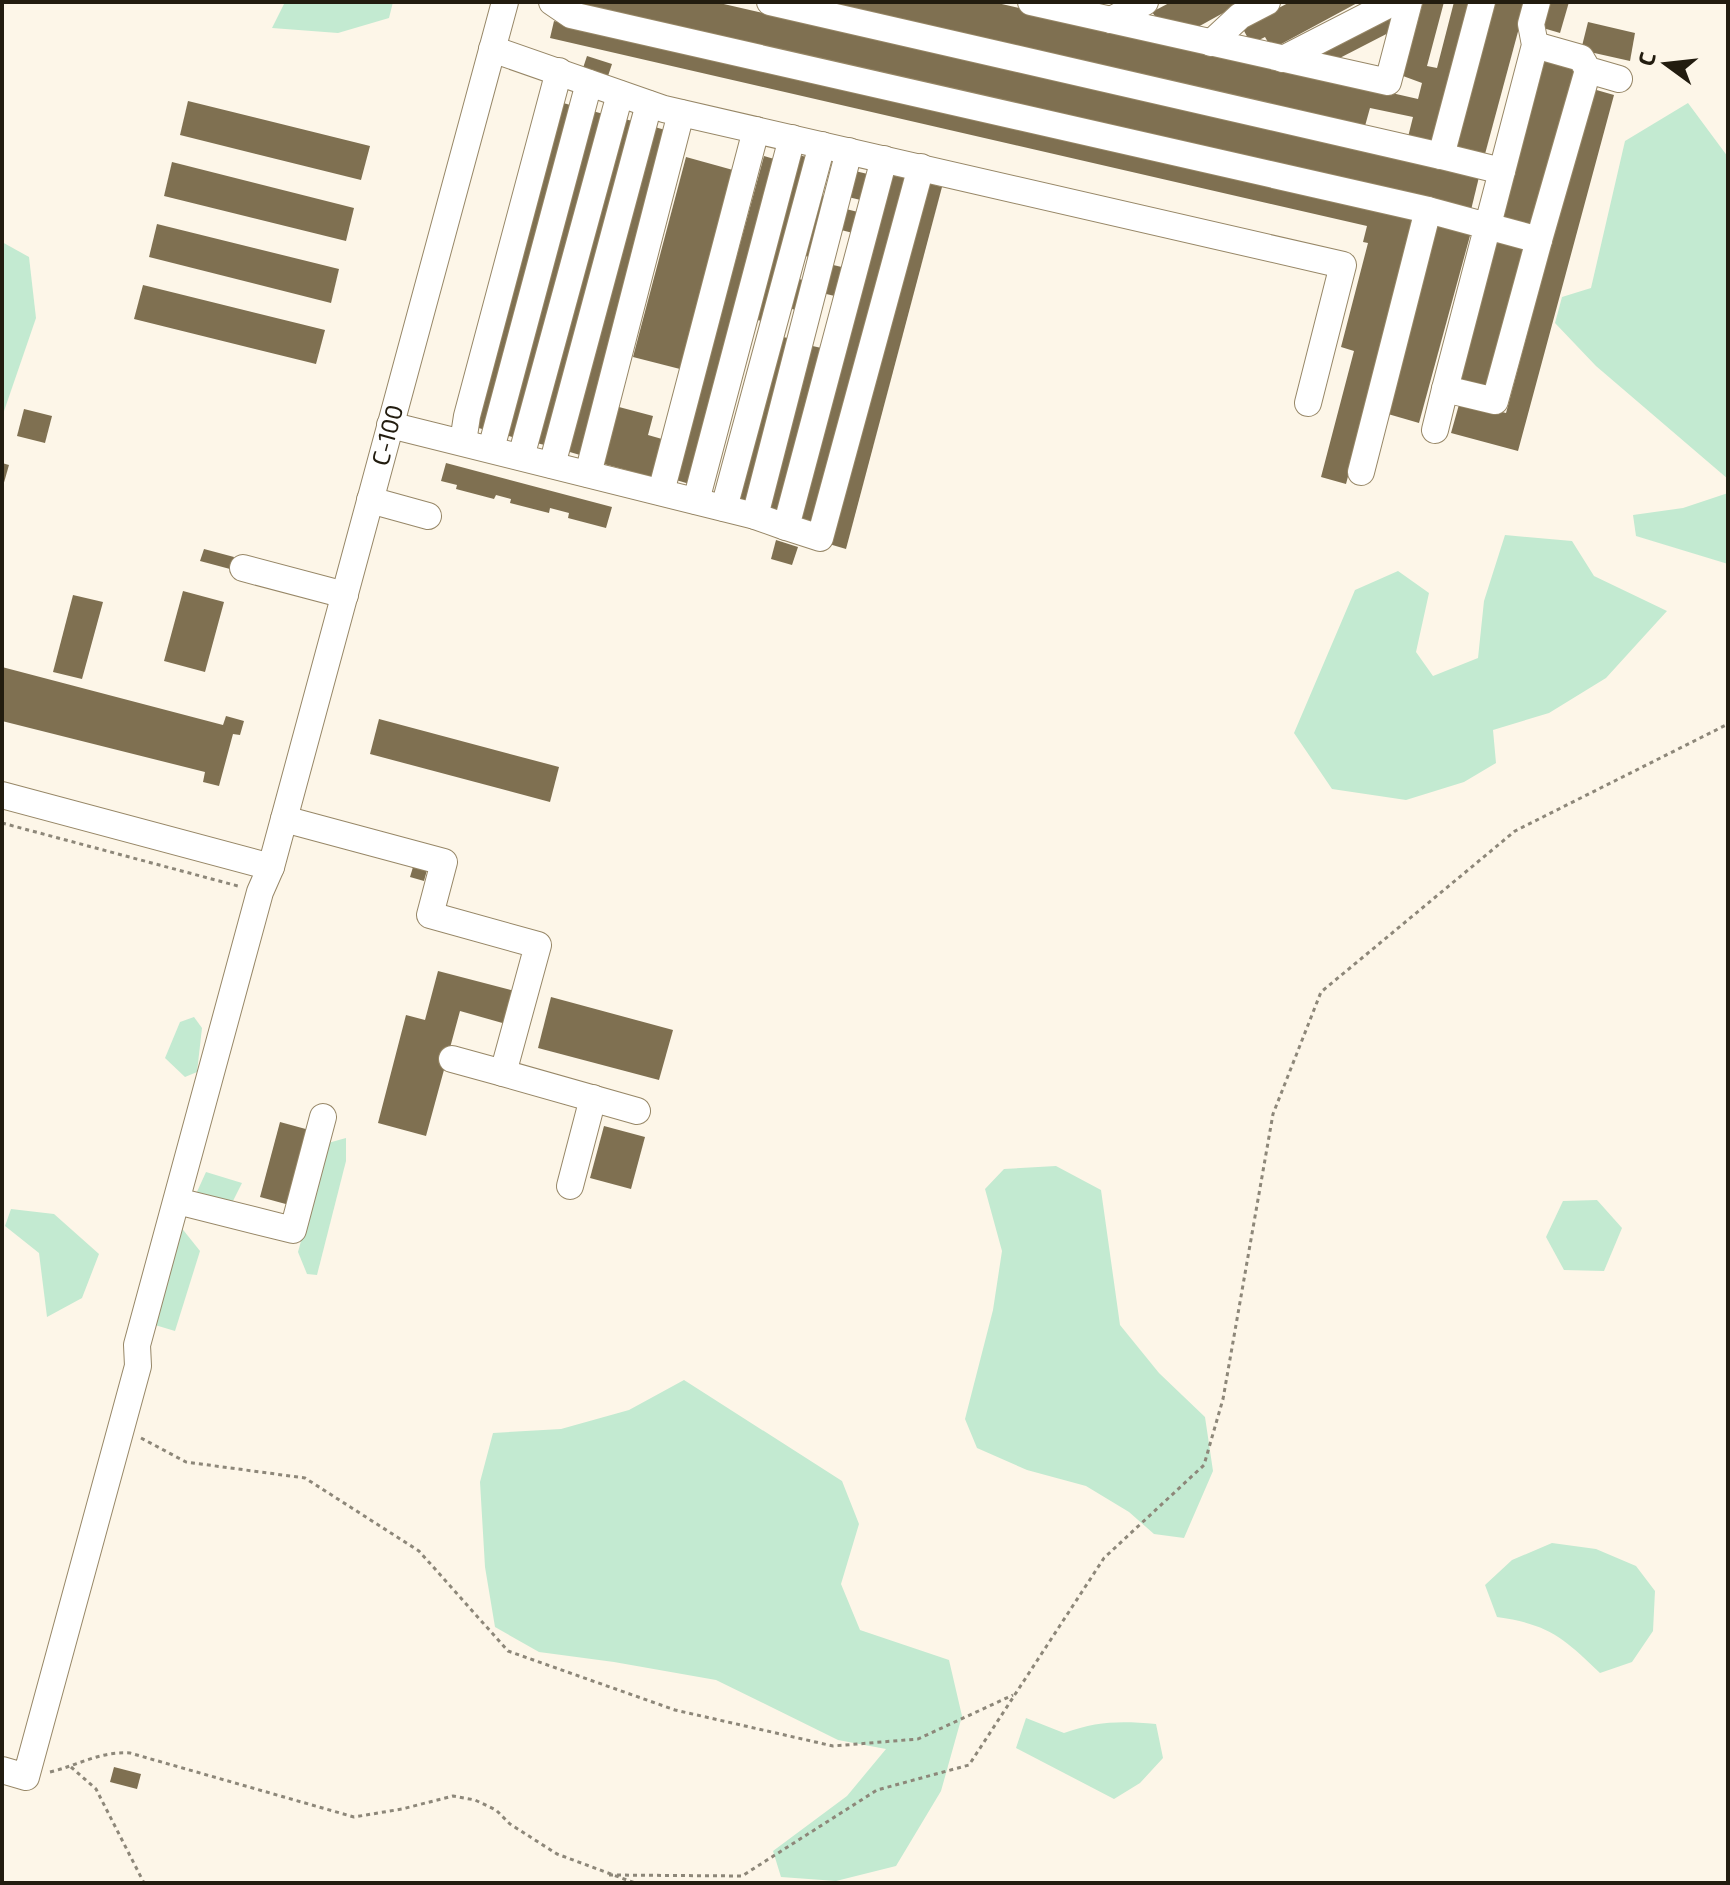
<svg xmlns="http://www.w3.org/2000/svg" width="1730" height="1885" font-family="'Exo 2',sans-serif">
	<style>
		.green { fill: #c3ead1 }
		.building { fill: #7f7051 }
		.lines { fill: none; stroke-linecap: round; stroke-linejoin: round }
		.minor-casing { stroke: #978767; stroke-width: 28 }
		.path { stroke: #8d8779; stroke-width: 3; stroke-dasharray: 4 4; stroke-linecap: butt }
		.minor { stroke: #fff; stroke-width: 26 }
		.labels { text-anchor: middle; stroke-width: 8; stroke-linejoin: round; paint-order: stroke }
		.street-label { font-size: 24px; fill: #221c0f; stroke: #fdf6e8 }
	</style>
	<rect width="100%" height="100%" fill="#fdf6e8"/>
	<g class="green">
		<polygon points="285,2 393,2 389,18 338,33 272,28"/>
		<polygon points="1688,103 1728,157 1728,479 1596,366 1555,323 1562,297 1591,288 1625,141"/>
		<polygon points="2,242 29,257 36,318 2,417"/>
		<polygon points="1728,493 1728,564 1636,536 1633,515 1683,508"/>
		<polygon points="1505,535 1572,541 1594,576 1667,611 1606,678 1549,713 1493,730 1496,763 1464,782 1406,800 1332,789 1294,733 1355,590 1398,571 1429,593 1416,652 1433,676 1478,658 1484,601"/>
		<polygon points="194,1017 202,1028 197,1072 185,1077 165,1058 180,1022"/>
		<polygon points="346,1138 346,1161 317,1275 307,1274 298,1252 328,1143"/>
		<polygon points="1056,1166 1101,1190 1120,1325 1159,1373 1205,1417 1213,1471 1184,1538 1154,1534 1129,1512 1086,1486 1027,1470 977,1448 965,1419 993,1310 1002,1251 985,1189 1004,1169"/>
		<polygon points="206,1172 242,1183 233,1201 222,1203 196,1194"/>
		<polygon points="1597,1200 1622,1228 1604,1271 1564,1270 1546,1237 1563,1201"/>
		<polygon points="11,1209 54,1214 99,1254 82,1298 47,1317 39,1253 5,1226"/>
		<polygon points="180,1226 200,1251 175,1331 155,1325"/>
		<polygon points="684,1380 842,1481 859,1524 841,1584 860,1630 949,1660 962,1716 941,1791 896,1866 836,1881 781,1877 773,1851 847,1796 886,1749 838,1740 716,1680 614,1662 539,1652 495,1627 485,1567 480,1482 493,1433 561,1429 629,1410"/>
		<path d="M1552,1543l44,6 40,17 19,25 -2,40 -21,31 -32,11c-36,-35 -52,-49 -103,-56l-12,-32 27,-25z"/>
		<path d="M1026,1718l38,15c34,-12 56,-12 92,-9l7,34 -23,25 -26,16 -98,-51z"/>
	</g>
	<g class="building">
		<polygon points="571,2 715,2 1479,177 1471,210"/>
		<polygon points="825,2 993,2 1418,99 1422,83 1403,76 1423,2 1444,2 1427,66 1437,68 1454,2 1472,2 1433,144 1408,137 1413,117 1370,108 1365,126"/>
		<polygon points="1171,2 1243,2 1196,28 1157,19 1152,12"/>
		<polygon points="1290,2 1359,2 1272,49 1265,37 1251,44 1242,27"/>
		<polygon points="1492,2 1526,2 1485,154 1453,146"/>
		<polygon points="1550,2 1569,2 1560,33 1543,28"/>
		<polygon points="1391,11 1398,28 1332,62 1315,51"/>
		<polygon points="554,21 1413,218 1411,238 1346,484 1321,477 1354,351 1341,347 1368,243 1363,242 1367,226 550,38"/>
		<polygon points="1588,22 1635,33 1630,61 1581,50"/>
		<polygon points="587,56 612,64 608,76 583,68"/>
		<polygon points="1546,56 1576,64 1532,229 1502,220"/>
		<polygon points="1593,89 1614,95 1518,451 1451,433 1460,401 1506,413"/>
		<polygon points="188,101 370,146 361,180 180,135"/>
		<polygon points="560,102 577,107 489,431 472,426"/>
		<polygon points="589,110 607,115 519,439 502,434"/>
		<polygon points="620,118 637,122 549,446 532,442"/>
		<polygon points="651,126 669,131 580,455 563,450"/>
		<polygon points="794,154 811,158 768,322 751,319"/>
		<polygon points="764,156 781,161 693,485 676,480"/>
		<polygon points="686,157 733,170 680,369 633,357"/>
		<polygon points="172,162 354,208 346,241 164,196"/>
		<polygon points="855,171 872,175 865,201 848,197"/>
		<polygon points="891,175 909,179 815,525 799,520"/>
		<polygon points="924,182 942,187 846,549 829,544"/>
		<polygon points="819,195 833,199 816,259 802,255"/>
		<polygon points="846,209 862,213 857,234 841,230"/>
		<polygon points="1438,223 1471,232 1419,423 1388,414"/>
		<polygon points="157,224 339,269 331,303 149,257"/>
		<polygon points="1495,238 1527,246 1488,391 1456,382"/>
		<polygon points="829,264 846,268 839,297 822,293"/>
		<polygon points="795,278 811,282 804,312 788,308"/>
		<polygon points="143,285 325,330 316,364 134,319"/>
		<polygon points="779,336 796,340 749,507 732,502"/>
		<polygon points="808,345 826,349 782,516 765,512"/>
		<polygon points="619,407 653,416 648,435 662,439 652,477 604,464"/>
		<polygon points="24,409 52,416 45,443 17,436"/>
		<polygon points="2,463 9,465 3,486 2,486"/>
		<polygon points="446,463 612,507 606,528 568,518 569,513 550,508 549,513 510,503 511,499 496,495 494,499 456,489 457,485 441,481"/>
		<polygon points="776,540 798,547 792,565 771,559"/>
		<polygon points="204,549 234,557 230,569 200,561"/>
		<polygon points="183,591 224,602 205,672 164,661"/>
		<polygon points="73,595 103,602 82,679 53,672"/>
		<polygon points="2,667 223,725 226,716 244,721 240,735 233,734 219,786 203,782 205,772 2,721"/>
		<polygon points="379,719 559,767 550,802 370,754"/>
		<polygon points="413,867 427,870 424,881 410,877"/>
		<polygon points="438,971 515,991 506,1024 460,1011 426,1136 378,1123 406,1015 425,1020"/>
		<polygon points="551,997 673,1030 659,1080 538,1048"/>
		<polygon points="280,1122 313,1131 293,1206 260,1197"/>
		<polygon points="604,1126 645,1137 631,1189 590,1178"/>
		<polygon points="114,1767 141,1774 137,1789 110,1782"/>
	</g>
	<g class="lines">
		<defs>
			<g id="minor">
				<polyline points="552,2 571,15 1428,210 1539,240 1495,401 1445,389 1535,45 1531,24 1537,2"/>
				<polyline points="770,2 1441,156"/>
				<polyline points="1031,2 1388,82 1409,2"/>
				<polyline points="1482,2 1441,156 1502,171"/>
				<polyline points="1111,20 1145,2"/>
				<polyline points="1211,43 1240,16 1267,2"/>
				<polyline points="1535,45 1581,58 1588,70 1619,79"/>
				<polyline points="492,49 664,109 1343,265 1308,403"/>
				<polyline points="1283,59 1394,2"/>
				<polyline points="884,159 786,527 820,538 921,167"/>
				<polyline points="1539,240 1588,70"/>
				<polyline points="390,425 755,516"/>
				<polyline points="1435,430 1445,389"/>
				<polyline points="463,442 467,416 559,71"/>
				<polyline points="491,449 589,83"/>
				<polyline points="521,457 620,94"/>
				<polyline points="552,465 649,104"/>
				<polyline points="1361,472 1428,210"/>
				<polyline points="588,474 681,113"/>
				<polyline points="661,492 756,130"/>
				<polyline points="370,500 428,516"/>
				<polyline points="696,501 792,138"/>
				<polyline points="724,508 822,145"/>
				<polyline points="786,527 755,516 849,151"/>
				<polyline points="243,568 345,595"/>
				<polyline points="2,795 271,867"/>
				<polyline points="284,819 444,862 430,915 538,945 503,1073 637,1111"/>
				<polyline points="452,1059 503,1073"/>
				<polyline points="570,1186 593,1098"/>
				<polyline points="177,1201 293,1230 323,1117"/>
				<path id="s1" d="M2,1770l24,7 112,-411 -1,-21 123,-453 11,-25 13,-48 221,-817"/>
			</g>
		</defs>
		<use href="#minor" class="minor-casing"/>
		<g class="path">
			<polyline points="2,823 238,886"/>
			<polyline points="141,1438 186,1462 305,1478 419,1551 508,1651 675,1710 833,1746 918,1739 1013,1695"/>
			<polyline points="71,1767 96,1789 144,1883"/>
			<path d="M50,1772c29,-7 50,-21 80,-19l224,64 48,-8 51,-13 22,4 21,10 14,14 47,30 78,29"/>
			<polyline points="609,1875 742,1876 877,1790 969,1765 1104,1558 1204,1465 1223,1399 1273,1114 1321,992 1515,831 1728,724"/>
		</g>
		<use href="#minor" class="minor"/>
	</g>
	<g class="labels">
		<g class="street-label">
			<text dy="8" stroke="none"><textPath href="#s1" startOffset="1416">С-100</textPath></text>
		</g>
	</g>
	<rect width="1730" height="1885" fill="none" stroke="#221c0f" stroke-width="8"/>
	<g transform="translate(1666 64) rotate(285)" stroke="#fdf6e8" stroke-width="6" paint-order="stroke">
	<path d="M0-6L14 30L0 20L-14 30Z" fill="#221c0f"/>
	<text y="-12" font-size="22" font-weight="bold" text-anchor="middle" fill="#221c0f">С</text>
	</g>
</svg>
